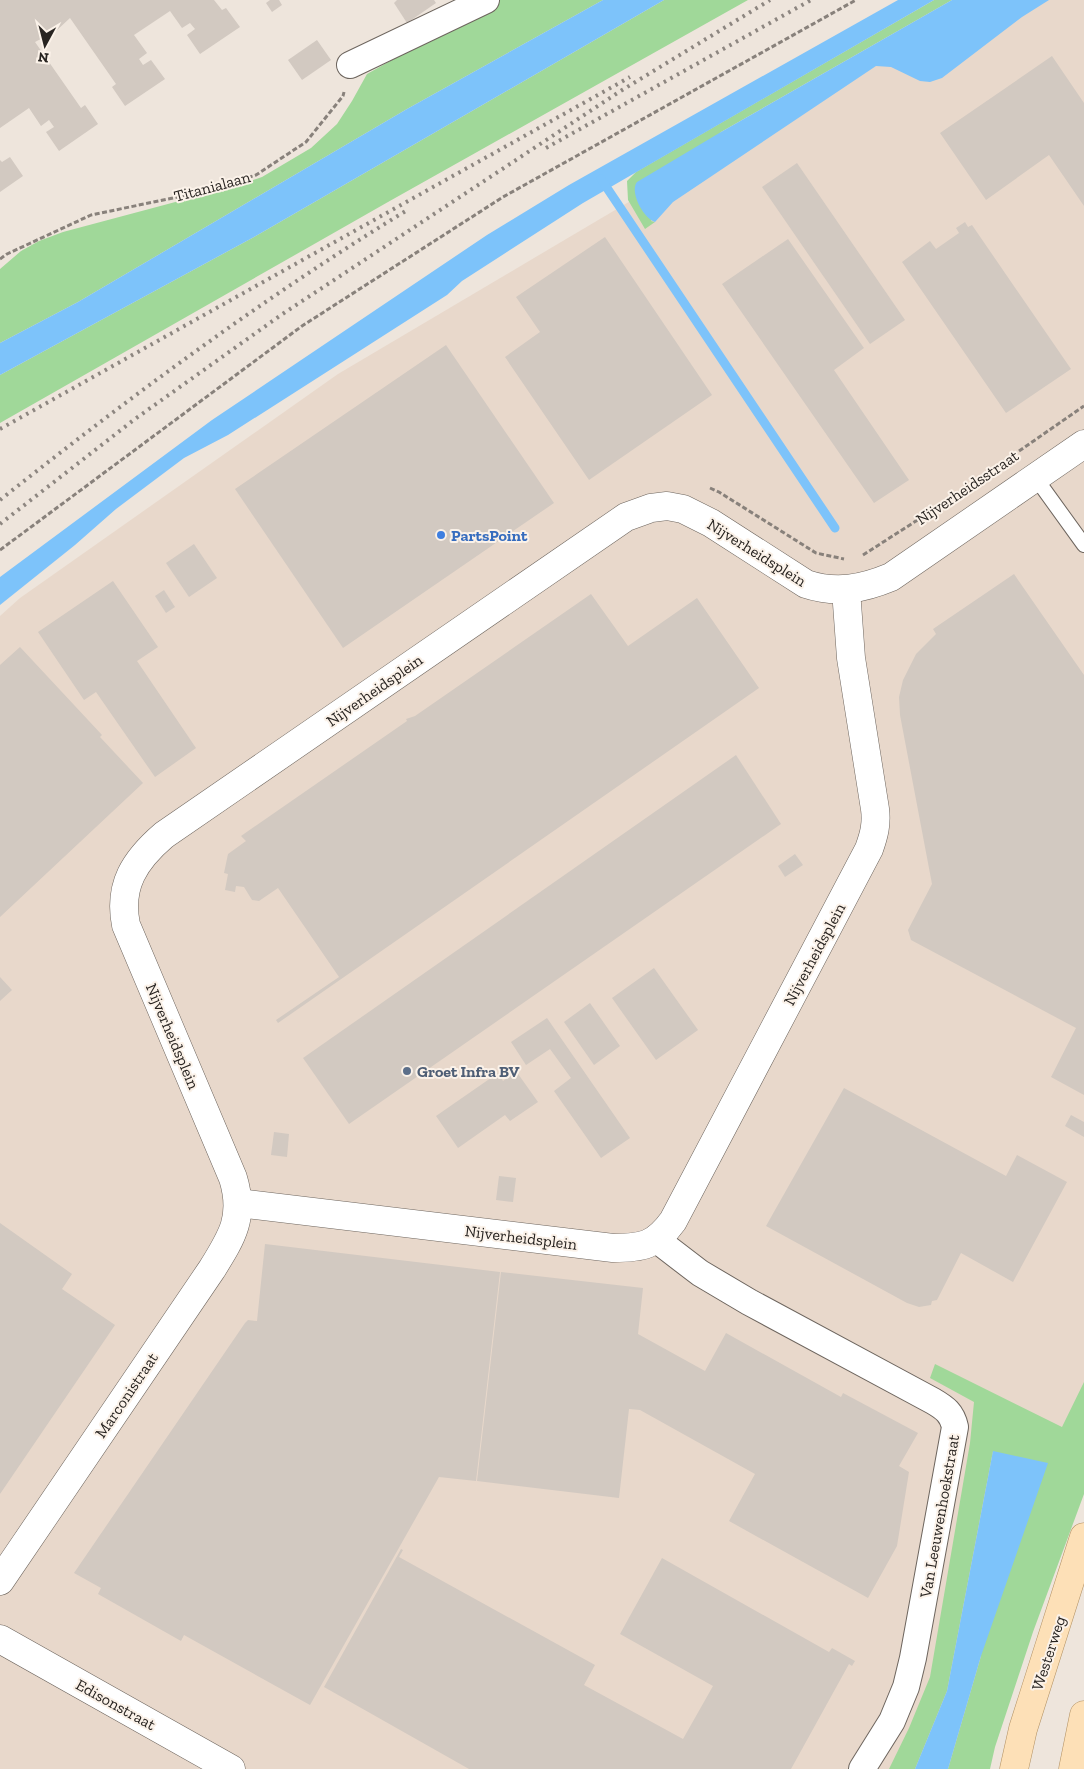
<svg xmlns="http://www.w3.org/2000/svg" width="1084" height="1769" font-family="'Zilla Slab',serif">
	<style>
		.built { fill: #e8d8cb }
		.green { fill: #a0d899 }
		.water { fill: #7dc3fa }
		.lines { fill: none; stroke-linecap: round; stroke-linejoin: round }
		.stream { stroke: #7dc3fa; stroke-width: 9 }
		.building { fill: #d2c9c1 }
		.lane-casing { stroke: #6d655e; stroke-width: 16 }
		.street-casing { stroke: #6d655e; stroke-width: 28 }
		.secondary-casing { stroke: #6d655e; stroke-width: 29 }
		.primary-casing { stroke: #b29163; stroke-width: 29 }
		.path { stroke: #88817b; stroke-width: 3; stroke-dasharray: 5 2.5; stroke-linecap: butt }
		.lane { stroke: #fff; stroke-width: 14 }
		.street { stroke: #fff; stroke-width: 26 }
		.secondary { stroke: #fff; stroke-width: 28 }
		.primary { stroke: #fde0b7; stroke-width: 28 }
		.rail { stroke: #8d8680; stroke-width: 4; stroke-dasharray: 2.5 5; stroke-linecap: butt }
		.shop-dot { fill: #3f7fe0; stroke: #fbf2e9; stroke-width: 2 }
		.service-dot { fill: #5c6f8a; stroke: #fbf2e9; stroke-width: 2 }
		.labels { text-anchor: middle; stroke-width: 4; stroke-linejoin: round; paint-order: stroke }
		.street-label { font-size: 16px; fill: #282421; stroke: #fbf2e9 }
		.shop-label { font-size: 16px; font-weight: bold; fill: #366cbe; stroke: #fbf2e9; text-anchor: start }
		.service-label { font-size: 16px; font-weight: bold; fill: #4e5e75; stroke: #fbf2e9; text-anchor: start }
	</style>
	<rect width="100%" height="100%" fill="#eee5dc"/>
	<polygon class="built" points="970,0 1084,0 1084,1472 984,1769 0,1769 0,616 20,598 338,374"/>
	<g class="green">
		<polygon points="499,0 603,0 407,109 78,302 0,343 0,269 21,251 39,241 63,232 239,185 262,177 311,148 337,124 352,101 367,74"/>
		<polygon points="664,0 748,0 388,202 0,423 0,375 254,237"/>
		<polygon points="934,0 952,0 721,132 651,221 655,222 645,229 628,200 627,181 636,172"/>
		<polygon points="935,1364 1062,1427 1084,1382 1084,1494 1033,1632 995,1747 990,1769 948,1769 981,1656 993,1451 947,1691 915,1769 889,1769 909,1728 930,1677 970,1443 974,1402 930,1378"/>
	</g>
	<g class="water">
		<polygon points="603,0 664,0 254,237 0,375 0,343 78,302 407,109"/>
		<polygon points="898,0 934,0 583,203 462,281 447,295 228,435 184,458 116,509 75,545 0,605 0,577 212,420 487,235 569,185"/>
		<path d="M952,0h97l-27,17 -80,61 -12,4 -10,-1 -29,-14 -15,-1 -203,136 -18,20c-11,-3 -26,-30 -18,-40l84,-50z"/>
		<polygon points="993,1451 1048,1463 981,1656 948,1769 915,1769 947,1691"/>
	</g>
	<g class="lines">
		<polyline class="stream" points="601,179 835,528"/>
	</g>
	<g class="building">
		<polygon points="0,0 214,0 222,10 226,8 240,27 200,54 187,35 195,29 190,23 182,28 170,11 134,35 147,53 139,59 143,65 151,60 165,79 125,106 112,87 116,84 70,18 56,31 35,42 81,108 85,105 98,124 59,151 46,132 54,127 49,120 41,126 29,108 0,128"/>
		<polygon points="270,0 279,0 282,5 272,12 266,3"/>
		<polygon points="397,0 434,0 436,3 407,23 394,3"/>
		<polygon points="317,40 331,60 302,80 288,60"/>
		<polygon points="1052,56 1084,103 1084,206 1049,155 986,200 940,133"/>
		<polygon points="10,157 23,176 0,192 0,160 2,162"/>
		<polygon points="797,163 905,320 870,344 762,187"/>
		<polygon points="965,222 968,227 972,225 1071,369 1006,413 902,262 930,241 936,249 959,233 956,228"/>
		<polygon points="605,237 712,395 589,480 505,357 540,332 516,297"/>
		<polygon points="788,239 864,348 834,370 909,480 874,503 722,284"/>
		<polygon points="446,345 554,503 343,648 235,489"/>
		<polygon points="194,544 217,578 189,597 166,563"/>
		<polygon points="1014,574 1084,675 1084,1095 1051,1077 1076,1028 911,940 908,930 932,884 900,715 899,697 903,680 916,654 936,634 933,629"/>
		<polygon points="113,581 158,647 137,661 196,748 155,777 96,692 84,700 38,632"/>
		<polygon points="164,590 175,607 166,613 155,596"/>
		<polygon points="591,594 628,646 697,598 759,688 278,1023 276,1020 339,977 278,888 259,901 252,900 244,887 236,886 235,892 225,890 228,874 224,873 228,854 246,841 241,836 407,721 406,719 415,716"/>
		<polygon points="20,647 102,735 100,737 143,783 0,917 0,665"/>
		<polygon points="736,755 781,824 349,1124 303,1058"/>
		<polygon points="795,854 803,865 785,877 778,866"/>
		<polygon points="654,968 698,1030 656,1060 612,998"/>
		<polygon points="0,977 12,990 0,1001"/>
		<polygon points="590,1003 620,1046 594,1065 564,1022"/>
		<polygon points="547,1018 630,1138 601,1158 554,1091 571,1078 550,1049 526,1065 511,1042"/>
		<polygon points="516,1071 538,1102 510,1121 505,1115 458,1148 436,1116 498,1073 503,1081"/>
		<polygon points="844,1088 1006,1176 1017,1155 1067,1182 1013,1282 961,1253 937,1300 932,1301 931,1305 919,1307 907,1303 766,1226"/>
		<polygon points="1071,1115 1084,1122 1084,1137 1065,1126"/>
		<polygon points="274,1132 289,1134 287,1157 271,1155"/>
		<polygon points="499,1176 516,1178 513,1202 496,1200"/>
		<polygon points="0,1223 72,1274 62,1289 115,1325 0,1494"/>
		<polygon points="265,1244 500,1272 476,1481 439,1477 310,1705 184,1635 181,1641 98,1594 101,1588 74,1573 245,1323 248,1320 257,1321"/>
		<polygon points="501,1272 643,1288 638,1334 705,1371 726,1333 841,1397 843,1393 918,1433 899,1466 909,1472 897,1546 868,1598 729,1521 755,1474 640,1410 629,1409 619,1498 477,1481"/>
		<polygon points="401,1549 403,1550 399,1557 595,1665 584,1685 683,1739 713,1686 620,1634 662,1558 829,1652 832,1648 855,1661 852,1666 849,1664 791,1769 469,1769 324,1687"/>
	</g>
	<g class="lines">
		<defs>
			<polyline id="lane" points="1035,477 1084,545"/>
			<g id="street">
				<polyline points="350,65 486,0"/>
				<path d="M657,1240l43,33 49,29 184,99c12,7 19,12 22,26l-42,231 -7,29 -14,34 -30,48"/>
			</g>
			<g id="secondary">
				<path d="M238,1203l375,45c29,0 42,-2 60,-27l196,-372c5,-14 8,-25 6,-40l-24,-151 -5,-68"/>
				<path d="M0,1581l212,-312c20,-32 33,-52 21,-91l-107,-253c-8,-40 9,-65 38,-90l462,-318 25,-9 16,-2 16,3 28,14 95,61c30,10 56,5 85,-7l193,-133"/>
				<polyline points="0,1639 231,1769"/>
			</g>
			<g id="primary">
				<polyline points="1014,1769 1023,1729 1084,1537"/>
				<polyline points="1073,1769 1084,1715"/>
			</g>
		</defs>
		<use href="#lane" class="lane-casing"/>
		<use href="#street" class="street-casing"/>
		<use href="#secondary" class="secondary-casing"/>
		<use href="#primary" class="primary-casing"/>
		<g class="path">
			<polyline points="0,259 7,254 91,215 197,193 256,175 306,142 343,96 344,92"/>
			<polyline points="710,488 719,492 816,553 844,559"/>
			<polyline points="0,550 302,326 503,197 856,0"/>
			<polyline points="863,555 944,503 1084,406"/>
		</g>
		<use href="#lane" class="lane"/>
		<use href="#street" class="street"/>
		<use href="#secondary" class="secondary"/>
		<use href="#primary" class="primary"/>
		<g class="rail">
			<polyline points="546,148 811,0"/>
			<polyline points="0,429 630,77"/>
			<path d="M0,500c131,-104 266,-204 409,-291"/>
			<polyline points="0,524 135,419 281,315 619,92 770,0"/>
		</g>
	</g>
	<circle class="shop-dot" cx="441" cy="535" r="5"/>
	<circle class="service-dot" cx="407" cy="1071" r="5"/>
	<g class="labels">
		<g class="street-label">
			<text transform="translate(212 186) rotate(-15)" y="6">Titanialaan</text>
			<text transform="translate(967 487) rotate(-34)" y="6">Nijverheidsstraat</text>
			<text transform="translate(757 552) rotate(32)" y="6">Nijverheidsplein</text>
			<text transform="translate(374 690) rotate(-35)" y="6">Nijverheidsplein</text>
			<text transform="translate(814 954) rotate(-62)" y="6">Nijverheidsplein</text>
			<text transform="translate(173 1036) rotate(67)" y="6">Nijverheidsplein</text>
			<text transform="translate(521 1237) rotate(7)" y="6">Nijverheidsplein</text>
			<text transform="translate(126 1395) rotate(-56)" y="6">Marconistraat</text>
			<text transform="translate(939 1516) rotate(-80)" y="6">Van Leeuwenhoekstraat</text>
			<text transform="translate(1048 1653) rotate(-72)" y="6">Westerweg</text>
			<text transform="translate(116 1704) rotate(29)" y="6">Edisonstraat</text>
		</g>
		<g class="shop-label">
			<text x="451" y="541">PartsPoint</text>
		</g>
		<g class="service-label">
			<text x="417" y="1077">Groet Infra BV</text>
		</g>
	</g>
	<g transform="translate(45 45) rotate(187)" stroke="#fbf2e9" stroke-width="4" paint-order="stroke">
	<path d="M0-4L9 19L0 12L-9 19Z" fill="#282421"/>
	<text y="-8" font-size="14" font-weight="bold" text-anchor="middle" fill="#282421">N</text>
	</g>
</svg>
